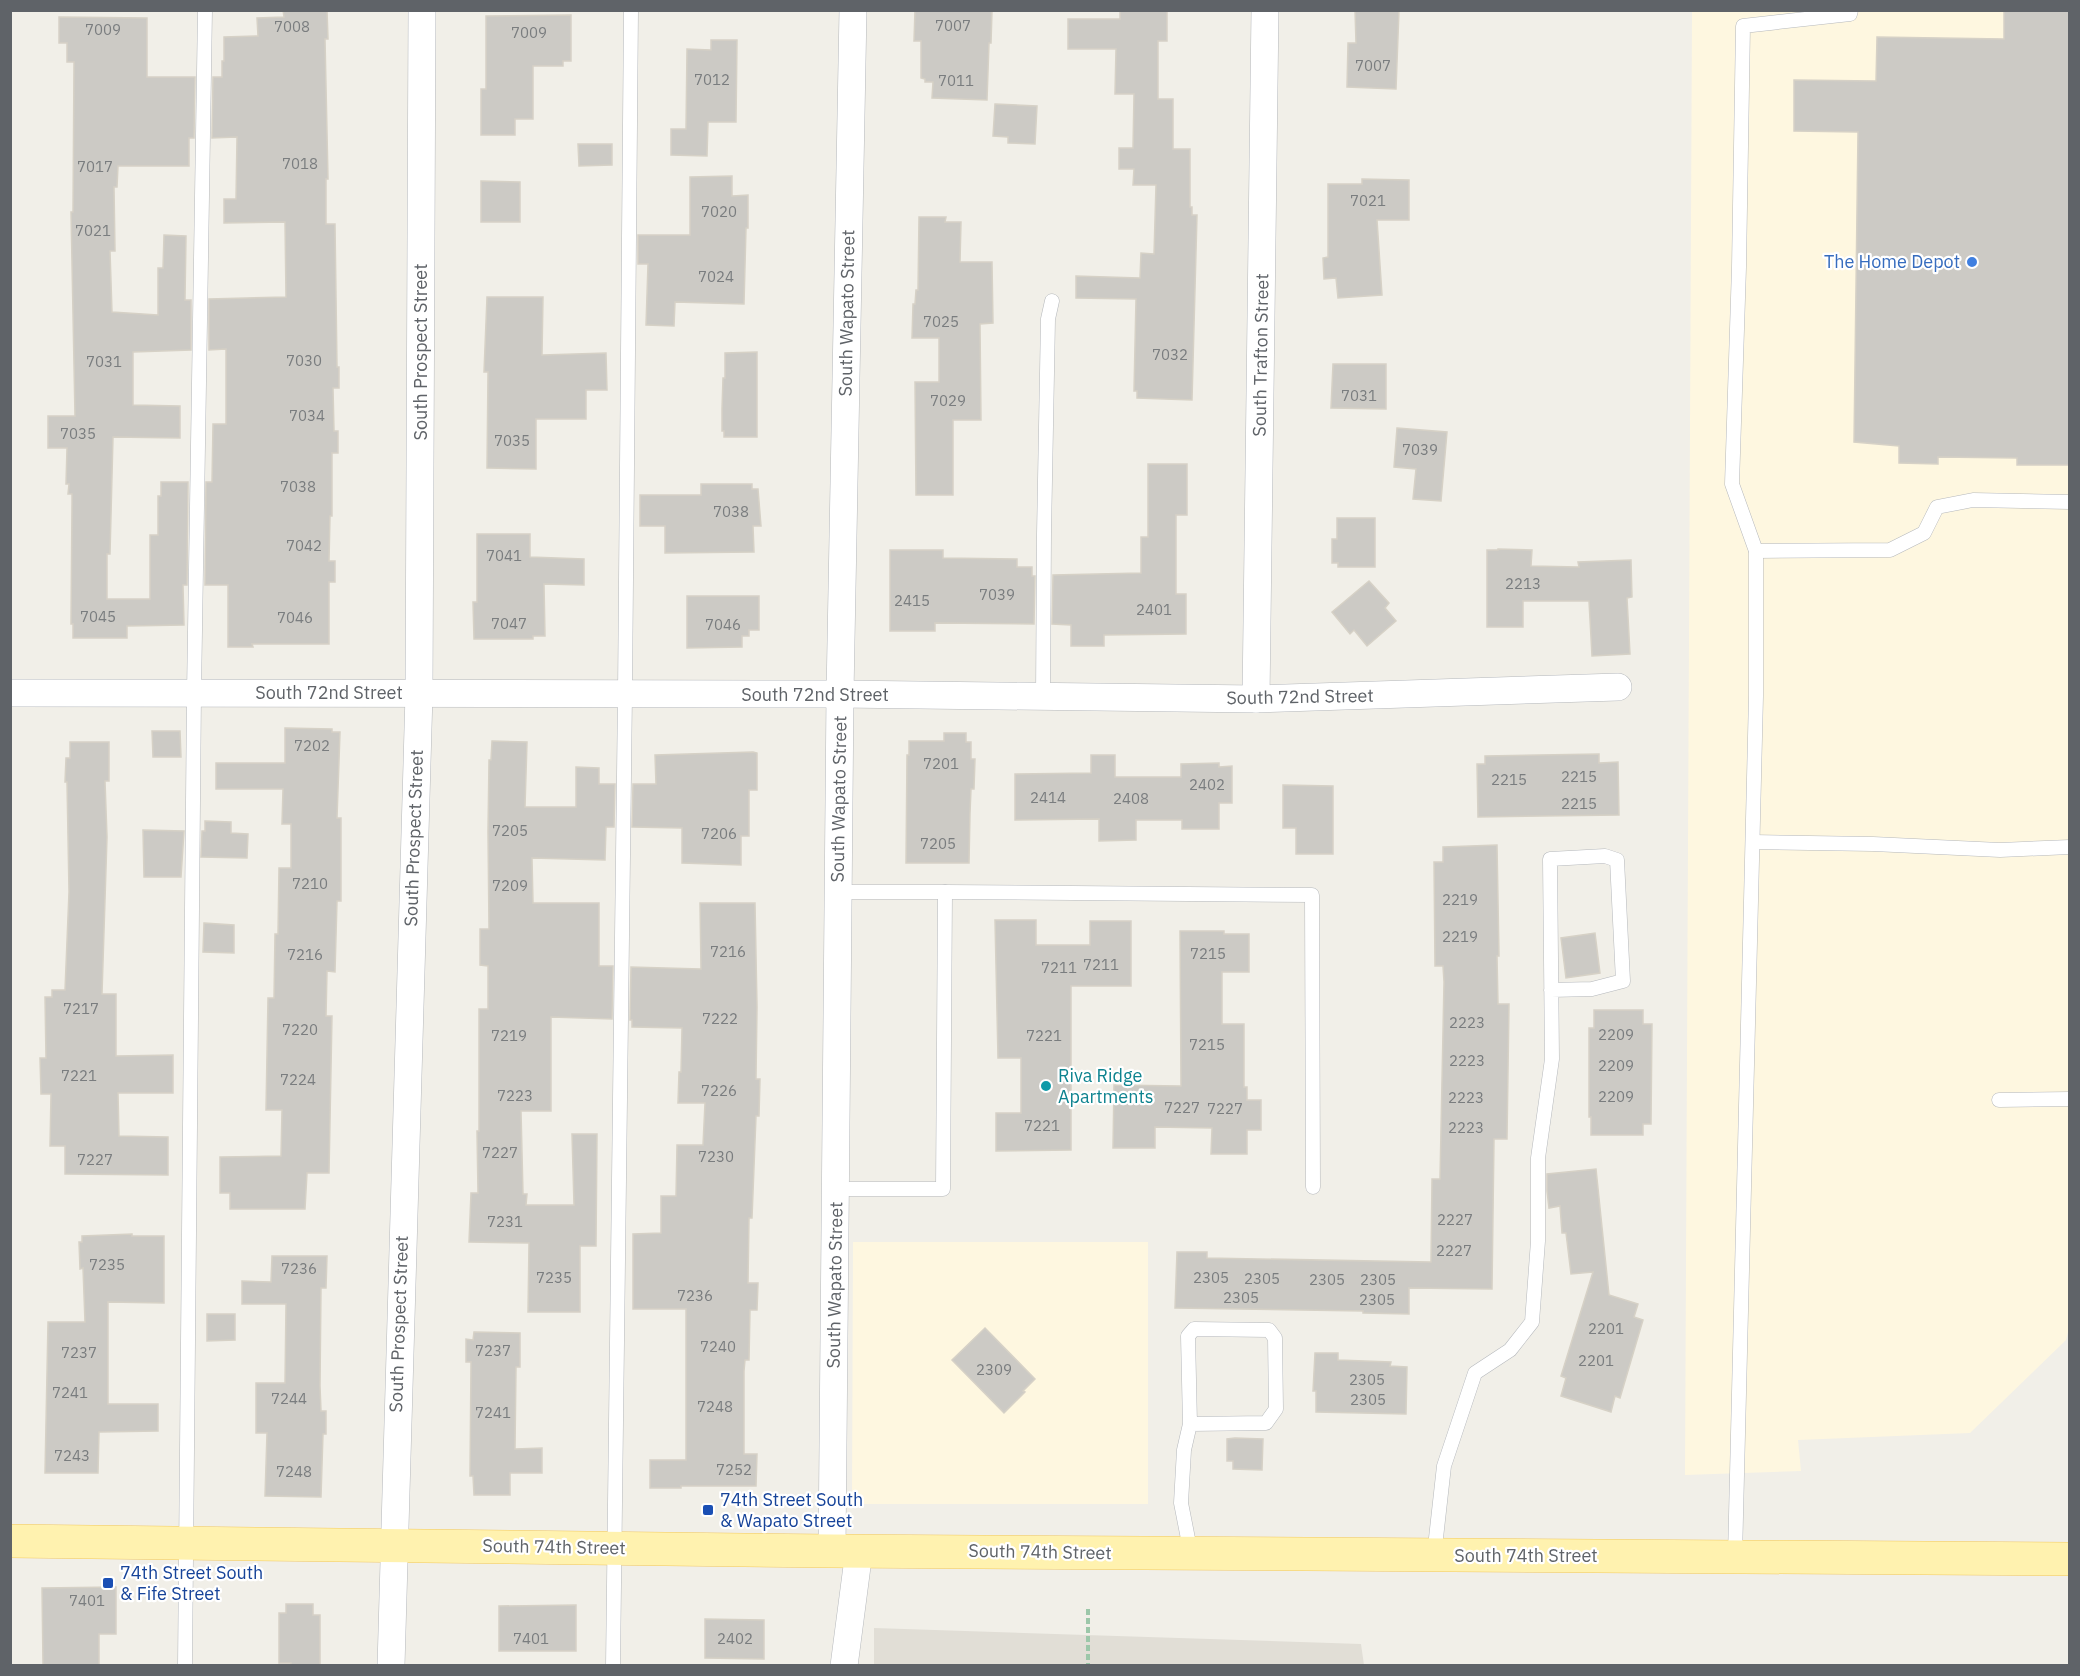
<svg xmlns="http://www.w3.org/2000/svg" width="2080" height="1676" font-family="'IBM Plex Sans',sans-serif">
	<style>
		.commercial { fill: #fef7e0 }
		.education { fill: #e1ded6 }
		.building { fill: #cccac5; stroke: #d6d1c6; stroke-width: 1.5 }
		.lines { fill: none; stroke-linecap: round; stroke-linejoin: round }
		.lane-casing { stroke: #b5b8bc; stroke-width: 15 }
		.street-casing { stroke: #b5b8bc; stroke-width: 28 }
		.primary-casing { stroke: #f2c960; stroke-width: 34 }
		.path { stroke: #9cc7a9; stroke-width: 4; stroke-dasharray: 6 3; stroke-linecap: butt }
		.lane { stroke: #fff; stroke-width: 14 }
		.street { stroke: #fff; stroke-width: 27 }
		.primary { stroke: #fff2af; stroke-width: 33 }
		.shop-dot { fill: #3f7fe0; stroke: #fff; stroke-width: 2 }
		.culture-dot { fill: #0f9aa8; stroke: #fff; stroke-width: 2 }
		.transit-dot { fill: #1a4fb4; stroke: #fff; stroke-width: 2 }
		.labels { text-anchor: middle; stroke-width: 4.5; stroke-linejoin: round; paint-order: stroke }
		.number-label { font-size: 15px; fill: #7a7d7f }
		.shop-label { font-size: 18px; fill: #366cbe; stroke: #fff; text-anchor: end }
		.street-label { font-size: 18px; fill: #5f6368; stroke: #fff }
		.culture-label { font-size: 18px; fill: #0d838f; stroke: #fff; text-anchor: start }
		.transit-label { font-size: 18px; fill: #164399; stroke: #fff; text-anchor: start }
	</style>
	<rect width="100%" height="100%" fill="#f1efe8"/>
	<g class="commercial">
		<polygon points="1692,11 2069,11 2070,1324 2066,1340 1970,1433 1798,1440 1801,1471 1685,1475"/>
		<polygon points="853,1242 1148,1242 1148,1504 852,1504"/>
	</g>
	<polygon class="education" points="874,1628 1361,1644 1364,1665 874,1665"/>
	<g class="building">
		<polygon points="283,10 327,10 328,39 325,39 328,179 326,179 326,224 335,224 337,367 339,367 339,388 333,388 334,431 338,431 338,453 332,453 332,516 330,516 329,561 335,561 335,582 329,582 329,644 252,644 253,647 228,647 228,585 205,585 206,482 212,482 213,424 226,424 226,349 209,350 209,299 286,297 285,222 224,223 224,199 236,199 237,137 212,138 213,77 222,77 222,61 224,61 224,37 258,36 257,18 284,17"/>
		<polygon points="915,10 992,11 991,43 989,43 987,100 932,98 933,82 925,82 925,79 921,78 921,41 914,41"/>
		<polygon points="1120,10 1167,10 1167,41 1158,41 1158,99 1173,99 1173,149 1190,149 1190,207 1192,207 1192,215 1197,215 1192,400 1137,398 1137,391 1134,391 1136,299 1076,298 1076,276 1140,278 1141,253 1154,254 1156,185 1133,185 1134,169 1119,169 1119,148 1133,148 1134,94 1115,94 1116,49 1068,49 1068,19 1120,19"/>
		<polygon points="1355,10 1399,10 1396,89 1347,87 1348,43 1356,43"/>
		<polygon points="2004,10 2070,10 2070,465 2017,465 2017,458 1938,457 1938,464 1899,463 1899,446 1854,442 1858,132 1794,131 1794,80 1876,81 1877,37 2004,39"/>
		<polygon points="571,15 571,61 563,61 563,66 533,66 533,119 515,119 515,135 481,135 481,89 486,89 486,16"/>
		<polygon points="59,17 147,18 147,77 195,77 194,138 189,138 189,166 118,166 117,187 114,187 115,251 110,251 112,312 158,315 158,268 163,268 164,235 186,236 185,300 191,300 191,350 133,352 133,405 180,406 180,438 113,437 110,554 107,554 107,599 150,599 150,535 158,535 158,496 161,496 161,482 188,482 187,585 183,585 184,625 127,626 127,638 73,638 73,624 71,624 72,504 72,494 68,494 69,484 66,484 67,448 48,448 48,416 75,416 71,212 73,212 74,62 67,62 67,43 59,43"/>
		<polygon points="711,40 737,40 736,122 708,122 707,156 671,155 671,129 686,129 687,49 711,50"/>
		<polygon points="995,104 1037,106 1035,144 1008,143 1008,137 993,136"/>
		<polygon points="578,144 612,144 612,165 579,166"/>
		<polygon points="732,176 732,196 748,195 748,228 746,228 744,304 675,302 674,326 646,325 648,264 638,264 638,235 690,235 690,177"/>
		<polygon points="1362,179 1409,180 1409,220 1377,220 1382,295 1338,298 1336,278 1324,279 1323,258 1328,257 1328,184 1362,184"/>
		<polygon points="481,181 520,182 520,222 481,222"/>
		<polygon points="919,217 946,217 945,222 961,222 960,262 992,262 993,323 980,324 981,420 953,420 953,495 916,495 915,382 939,382 939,338 912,338 913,304 915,304 916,290 918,290"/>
		<polygon points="487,297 543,297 542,355 606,353 607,390 586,390 586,419 536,419 536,469 487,468 488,372 484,372"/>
		<polygon points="757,352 757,437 724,437 724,431 722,431 722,409 723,378 725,378 725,353"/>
		<polygon points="1333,364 1386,364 1386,409 1331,408"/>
		<polygon points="1397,428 1447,432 1441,501 1413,499 1416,469 1394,467"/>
		<polygon points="1148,464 1187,464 1187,515 1176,515 1176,594 1186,594 1186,634 1104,635 1104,646 1071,646 1071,625 1052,624 1053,575 1141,573 1141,537 1148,537"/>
		<polygon points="701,484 752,484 752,489 758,489 761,526 753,526 754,552 665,553 665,526 640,526 640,495 701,495"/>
		<polygon points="1337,518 1375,518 1375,567 1338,567 1338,563 1332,563 1332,539 1337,539"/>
		<polygon points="477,534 530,534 530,557 584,559 584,585 544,584 545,636 533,636 533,639 474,639 473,602 477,602"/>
		<polygon points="1498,549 1532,550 1531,566 1579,567 1578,562 1631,560 1632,597 1627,598 1630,654 1592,656 1589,601 1523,601 1523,627 1487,627 1487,550 1498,550"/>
		<polygon points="890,550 943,550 943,558 1017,559 1017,567 1032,567 1032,576 1035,576 1034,624 935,623 935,631 890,631"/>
		<polygon points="1369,581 1389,603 1385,608 1396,621 1367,646 1354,630 1350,634 1332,612"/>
		<polygon points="687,596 759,596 759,630 749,630 749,636 742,636 742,647 687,648"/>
		<polygon points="285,728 332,729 332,732 340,732 337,818 341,818 341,901 337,901 335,972 327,971 326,1016 332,1016 329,1173 307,1173 305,1209 230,1209 230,1193 220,1193 220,1157 281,1156 282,1110 266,1110 268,998 274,998 275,934 278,934 279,868 291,868 291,824 282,824 283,789 216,789 216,763 285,763"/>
		<polygon points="152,731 180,731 181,757 153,757"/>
		<polygon points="944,733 966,733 966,742 971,742 971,759 975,759 974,789 971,789 970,813 969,863 906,863 907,755 909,755 909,741 944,741"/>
		<polygon points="492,741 527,742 525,807 576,807 576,767 599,768 599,784 615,784 614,827 606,827 605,860 532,858 533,903 599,903 599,966 613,966 612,1019 551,1017 551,1111 521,1111 523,1194 527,1194 526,1205 574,1205 572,1134 597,1134 596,1246 580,1246 580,1312 528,1312 529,1243 469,1242 471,1193 478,1193 477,1131 479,1131 479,1009 488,1009 488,966 480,965 480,929 489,929 488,832 489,760 491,760"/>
		<polygon points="70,742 109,742 109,781 105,781 107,837 102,994 116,994 116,1056 173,1055 173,1093 118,1093 119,1136 168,1137 168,1175 65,1174 65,1146 50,1146 51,1094 41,1094 40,1058 46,1058 45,997 52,997 52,990 65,990 69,892 67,782 65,782 66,758 70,758"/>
		<polygon points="753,752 757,753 757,790 749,790 749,836 741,836 741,865 682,863 682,828 632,827 633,784 656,784 655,755"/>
		<polygon points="1599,754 1599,763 1618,762 1619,815 1478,817 1477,764 1485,764 1485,756"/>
		<polygon points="1091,755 1115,755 1115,777 1181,777 1181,764 1219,763 1219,767 1232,766 1232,803 1219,803 1219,829 1182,829 1182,820 1136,820 1136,840 1099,841 1099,819 1015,820 1015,774 1091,773"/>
		<polygon points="1283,785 1333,786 1333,854 1296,854 1296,828 1283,828"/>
		<polygon points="205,821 231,822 231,833 248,834 247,858 201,857 202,831 205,831"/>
		<polygon points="143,830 184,831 181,877 144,877"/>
		<polygon points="1497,845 1499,956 1497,956 1498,1004 1509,1004 1507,1139 1494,1139 1492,1289 1409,1288 1409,1314 1363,1313 1363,1311 1175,1308 1177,1252 1207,1252 1207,1258 1431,1262 1432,1179 1440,1179 1444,982 1443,966 1435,966 1434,862 1443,862 1443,847"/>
		<polygon points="700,903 755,903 757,1007 756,1079 760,1079 759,1116 756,1116 752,1218 749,1218 748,1283 758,1283 757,1310 750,1310 749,1360 745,1360 744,1371 744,1454 757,1454 756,1486 681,1486 681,1488 650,1488 650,1460 686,1460 686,1309 633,1309 633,1234 661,1233 661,1196 676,1196 677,1145 703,1145 705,1103 678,1103 679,1072 681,1072 682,1028 632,1027 632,1020 630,1020 631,967 701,969"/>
		<polygon points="995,920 1036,920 1036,945 1090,945 1090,921 1131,921 1131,986 1071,986 1071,1150 996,1151 996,1113 1021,1113 1021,1058 998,1058"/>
		<polygon points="204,923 234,925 234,953 203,952"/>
		<polygon points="1180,931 1224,931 1224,934 1249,934 1249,972 1222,972 1222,1024 1244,1024 1244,1087 1247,1087 1247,1100 1261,1100 1261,1130 1247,1130 1247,1154 1211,1154 1212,1128 1155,1127 1155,1148 1113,1148 1114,1085 1181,1086"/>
		<polygon points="1595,933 1600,973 1566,978 1561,938"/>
		<polygon points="1594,1010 1643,1010 1643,1024 1652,1024 1651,1124 1643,1124 1643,1135 1591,1135 1591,1117 1589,1117 1589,1028 1594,1028"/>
		<polygon points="1596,1169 1609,1295 1638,1304 1634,1317 1643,1320 1620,1398 1615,1396 1611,1412 1561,1396 1566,1378 1561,1376 1593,1272 1571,1274 1566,1233 1562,1233 1560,1206 1549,1208 1547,1191 1547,1174"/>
		<polygon points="132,1234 132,1236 164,1236 164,1303 108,1302 108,1404 158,1404 158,1431 99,1432 98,1473 45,1473 48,1322 85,1322 83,1268 80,1269 79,1242 82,1242 82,1236"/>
		<polygon points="272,1256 327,1256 326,1288 321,1288 320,1386 321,1411 326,1411 326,1434 323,1434 321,1497 265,1496 267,1433 256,1433 256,1383 285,1383 286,1304 242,1304 242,1281 271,1282"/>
		<polygon points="207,1314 235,1314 235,1340 207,1341"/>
		<polygon points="985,1328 1035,1379 1023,1391 1025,1392 1004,1413 952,1360"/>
		<polygon points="474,1332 520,1333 520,1367 516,1367 515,1449 542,1448 542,1473 510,1473 510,1495 474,1495 473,1476 470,1476 471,1362 466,1362 466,1339 473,1340"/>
		<polygon points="1315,1353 1338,1353 1338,1360 1391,1362 1390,1366 1407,1367 1406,1414 1316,1412 1316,1391 1313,1391"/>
		<polygon points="1235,1438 1263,1439 1262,1470 1233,1469 1233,1461 1227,1461 1227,1439"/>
		<polygon points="116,1587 116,1634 99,1634 99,1665 43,1665 42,1588"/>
		<polygon points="286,1604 313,1604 313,1615 320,1615 320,1665 291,1665 291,1663 279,1663 279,1613 286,1613"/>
		<polygon points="576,1605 576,1651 499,1651 499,1606"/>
		<polygon points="705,1619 764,1620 764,1659 705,1658"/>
	</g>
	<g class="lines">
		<defs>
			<g id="lane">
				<polyline points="1756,551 1890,550 1924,533 1937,507 1973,500 2070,502"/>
				<polyline points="1043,697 1044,534 1048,319 1052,301"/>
				<polyline points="1753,842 1873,844 2000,850 2070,847"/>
				<polyline points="945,892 1312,895 1313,1187"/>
				<polyline points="1999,1100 2070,1099"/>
				<polyline points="836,1189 943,1189 945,892 838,892"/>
				<polyline points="1190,1424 1266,1423 1276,1409 1275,1338 1269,1330 1194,1329 1188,1336 1190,1424 1184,1450 1181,1503 1191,1554"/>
				<polyline points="1434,1556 1444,1466 1475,1373 1510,1350 1532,1322 1538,1241 1538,1158 1552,1059 1550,859 1605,856 1617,860 1623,981 1592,989 1551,990"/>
				<polyline points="1735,1557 1756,696 1756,551 1732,484 1739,267 1743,26 1850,14 1851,10"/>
				<polyline points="185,1666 194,693 205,10"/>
				<polyline points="613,1666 625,694 631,10"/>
			</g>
			<g id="street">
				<polyline points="10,693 840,694 1256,699 1618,687"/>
				<polyline points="1256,699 1265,10"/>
				<polyline points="832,1551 840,694 853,10"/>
				<polyline points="391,1666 419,694 422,10"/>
				<polyline points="844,1666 859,1551"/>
			</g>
			<polyline id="primary" points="10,1541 832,1551 2070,1559"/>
		</defs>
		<use href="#lane" class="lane-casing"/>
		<use href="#street" class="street-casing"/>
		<use href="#primary" class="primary-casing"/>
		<polyline class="path" points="1088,1609 1088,1666"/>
		<use href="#lane" class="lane"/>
		<use href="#street" class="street"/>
		<use href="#primary" class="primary"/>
	</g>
	<circle class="shop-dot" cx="1972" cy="262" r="6"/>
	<circle class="culture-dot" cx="1046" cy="1086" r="6"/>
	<g class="transit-dot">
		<rect x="702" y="1504" width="12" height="12" rx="3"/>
		<rect x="102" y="1577" width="12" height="12" rx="3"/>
	</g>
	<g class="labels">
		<g class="number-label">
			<text x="953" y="31">7007</text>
			<text x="292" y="32">7008</text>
			<text x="103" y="35">7009</text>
			<text x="529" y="38">7009</text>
			<text x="1373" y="71">7007</text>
			<text x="712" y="85">7012</text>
			<text x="956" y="86">7011</text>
			<text x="300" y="169">7018</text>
			<text x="95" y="172">7017</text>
			<text x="1368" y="206">7021</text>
			<text x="719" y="217">7020</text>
			<text x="93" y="236">7021</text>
			<text x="716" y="282">7024</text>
			<text x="941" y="327">7025</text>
			<text x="1170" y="360">7032</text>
			<text x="304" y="366">7030</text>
			<text x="104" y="367">7031</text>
			<text x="1359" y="401">7031</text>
			<text x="948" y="406">7029</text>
			<text x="307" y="421">7034</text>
			<text x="78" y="439">7035</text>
			<text x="512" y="446">7035</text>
			<text x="1420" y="455">7039</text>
			<text x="298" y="492">7038</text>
			<text x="731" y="517">7038</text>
			<text x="304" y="551">7042</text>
			<text x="504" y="561">7041</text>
			<text x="1523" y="589">2213</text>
			<text x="997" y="600">7039</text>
			<text x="912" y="606">2415</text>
			<text x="1154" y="615">2401</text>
			<text x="98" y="622">7045</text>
			<text x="295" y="623">7046</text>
			<text x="509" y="629">7047</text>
			<text x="723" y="630">7046</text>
			<text x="312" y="751">7202</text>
			<text x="941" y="769">7201</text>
			<text x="1579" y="782">2215</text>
			<text x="1509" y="785">2215</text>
			<text x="1207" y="790">2402</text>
			<text x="1048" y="803">2414</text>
			<text x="1131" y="804">2408</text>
			<text x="1579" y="809">2215</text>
			<text x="510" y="836">7205</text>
			<text x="719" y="839">7206</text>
			<text x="938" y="849">7205</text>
			<text x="310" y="889">7210</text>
			<text x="510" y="891">7209</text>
			<text x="1460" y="905">2219</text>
			<text x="1460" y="942">2219</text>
			<text x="728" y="957">7216</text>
			<text x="1208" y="959">7215</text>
			<text x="305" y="960">7216</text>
			<text x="1101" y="970">7211</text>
			<text x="1059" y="973">7211</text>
			<text x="81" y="1014">7217</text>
			<text x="720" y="1024">7222</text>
			<text x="1467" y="1028">2223</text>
			<text x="300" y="1035">7220</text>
			<text x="1616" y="1040">2209</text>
			<text x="509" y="1041">7219</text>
			<text x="1044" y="1041">7221</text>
			<text x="1207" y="1050">7215</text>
			<text x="1467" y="1066">2223</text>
			<text x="1616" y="1071">2209</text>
			<text x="79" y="1081">7221</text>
			<text x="298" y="1085">7224</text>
			<text x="719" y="1096">7226</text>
			<text x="515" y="1101">7223</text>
			<text x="1616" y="1102">2209</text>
			<text x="1466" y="1103">2223</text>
			<text x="1182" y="1113">7227</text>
			<text x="1225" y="1114">7227</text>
			<text x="1042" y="1131">7221</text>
			<text x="1466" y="1133">2223</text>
			<text x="500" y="1158">7227</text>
			<text x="716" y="1162">7230</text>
			<text x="95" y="1165">7227</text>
			<text x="1455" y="1225">2227</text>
			<text x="505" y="1227">7231</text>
			<text x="1454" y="1256">2227</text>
			<text x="107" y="1270">7235</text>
			<text x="299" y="1274">7236</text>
			<text x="554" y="1283">7235</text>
			<text x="1211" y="1283">2305</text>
			<text x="1262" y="1284">2305</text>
			<text x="1327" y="1285">2305</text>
			<text x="1378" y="1285">2305</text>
			<text x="695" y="1301">7236</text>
			<text x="1241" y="1303">2305</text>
			<text x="1377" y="1305">2305</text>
			<text x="1606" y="1334">2201</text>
			<text x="718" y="1352">7240</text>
			<text x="493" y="1356">7237</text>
			<text x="79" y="1358">7237</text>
			<text x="1596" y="1366">2201</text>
			<text x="994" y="1375">2309</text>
			<text x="1367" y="1385">2305</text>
			<text x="70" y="1398">7241</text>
			<text x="289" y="1404">7244</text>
			<text x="1368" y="1405">2305</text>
			<text x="715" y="1412">7248</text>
			<text x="493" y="1418">7241</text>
			<text x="72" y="1461">7243</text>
			<text x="734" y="1475">7252</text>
			<text x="294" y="1477">7248</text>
			<text x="87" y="1606">7401</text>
			<text x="531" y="1644">7401</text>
			<text x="735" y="1644">2402</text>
		</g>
		<g class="shop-label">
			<text x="1960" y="268">The Home Depot</text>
		</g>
		<g class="street-label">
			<text transform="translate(847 313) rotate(-89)" y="6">South Wapato Street</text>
			<text transform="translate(421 352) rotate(-90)" y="6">South Prospect Street</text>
			<text transform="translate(1261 355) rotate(-89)" y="6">South Trafton Street</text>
			<text x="329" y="699">South 72nd Street</text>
			<text x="815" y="701">South 72nd Street</text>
			<text transform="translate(1300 697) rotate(-1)" y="6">South 72nd Street</text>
			<text transform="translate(839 799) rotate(-89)" y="6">South Wapato Street</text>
			<text transform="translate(414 838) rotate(-88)" y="6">South Prospect Street</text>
			<text transform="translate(835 1285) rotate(-89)" y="6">South Wapato Street</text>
			<text transform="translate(399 1324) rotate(-88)" y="6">South Prospect Street</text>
			<text transform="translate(554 1547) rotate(1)" y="6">South 74th Street</text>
			<text transform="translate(1040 1552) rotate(1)" y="6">South 74th Street</text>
			<text x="1526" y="1562">South 74th Street</text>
		</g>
		<g class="culture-label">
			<text x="1058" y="1082">Riva Ridge<tspan x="1058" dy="21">Apartments</tspan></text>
		</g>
		<g class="transit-label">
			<text x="720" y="1506">74th Street South<tspan x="720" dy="21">&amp; Wapato Street</tspan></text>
			<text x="120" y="1579">74th Street South<tspan x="120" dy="21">&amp; Fife Street</tspan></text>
		</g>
	</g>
	<rect width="2080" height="1676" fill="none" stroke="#5f6368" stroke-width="24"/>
</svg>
